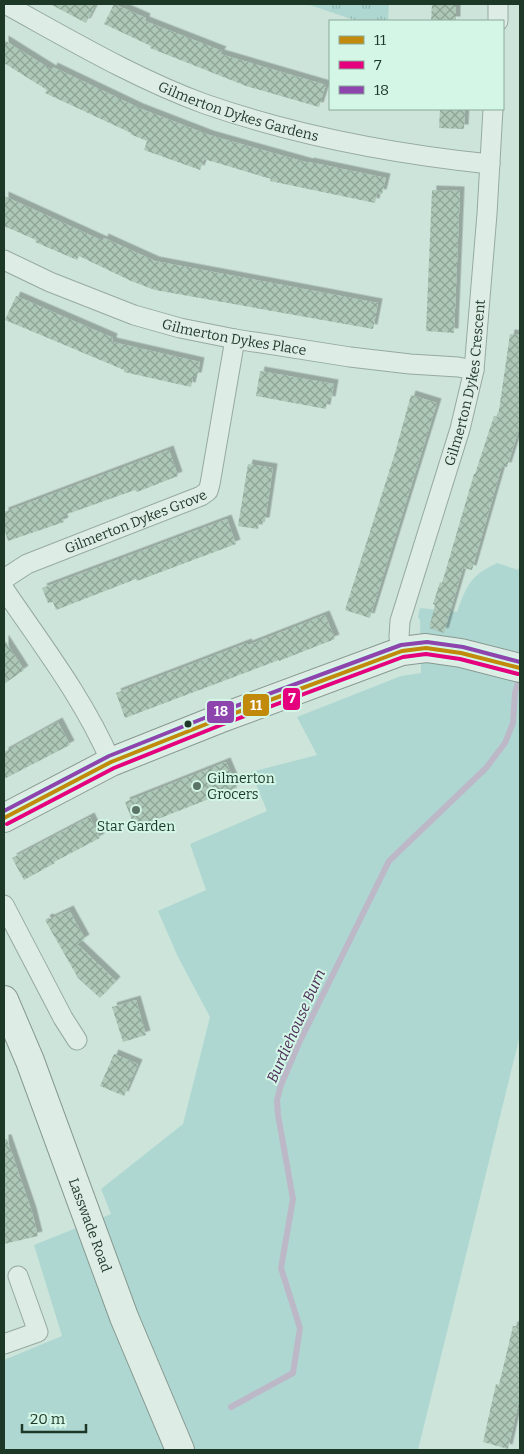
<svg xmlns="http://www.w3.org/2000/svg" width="524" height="1454" font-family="Bitter,serif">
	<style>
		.grass { fill: url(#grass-tufts) }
		.park { fill: #afd7d2 }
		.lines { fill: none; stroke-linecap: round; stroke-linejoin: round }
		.stream { stroke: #bcb8c8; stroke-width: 6 }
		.building { fill: url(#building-cross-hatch); filter: url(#shadow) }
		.street-casing { stroke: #96aaa0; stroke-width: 21 }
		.secondary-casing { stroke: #86998f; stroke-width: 30 }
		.street { stroke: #deece6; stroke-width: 19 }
		.secondary { stroke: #deece6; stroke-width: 28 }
		.bus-1-casing { stroke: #d3f6e7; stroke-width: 8 }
		.bus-2-casing { stroke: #d3f6e7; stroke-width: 8 }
		.bus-3-casing { stroke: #d3f6e7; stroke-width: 8 }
		.bus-1 { stroke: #c18a0a; stroke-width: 4 }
		.bus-2 { stroke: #e5007d; stroke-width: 4 }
		.bus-3 { stroke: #8e44ad; stroke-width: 4 }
		.bus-dot { fill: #1e3827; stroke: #d3f6e7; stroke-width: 2 }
		.poi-dot { fill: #5b7466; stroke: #d3f6e7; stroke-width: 2 }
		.labels { text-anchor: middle; stroke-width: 4; stroke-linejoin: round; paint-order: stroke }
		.street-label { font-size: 14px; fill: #1e3827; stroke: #d3f6e7 }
		.poi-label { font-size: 14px; fill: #1e3827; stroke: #d3f6e7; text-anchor: start }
		.water-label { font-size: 15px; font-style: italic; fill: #502d58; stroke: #d3f6e7 }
		.line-badge { stroke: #d3f6e7; stroke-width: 2 }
		.badge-label { font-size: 14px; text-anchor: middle; font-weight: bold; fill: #fff }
	</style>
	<defs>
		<pattern id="grass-tufts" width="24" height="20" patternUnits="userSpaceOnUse" patternTransform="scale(1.25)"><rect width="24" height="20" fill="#afd7d2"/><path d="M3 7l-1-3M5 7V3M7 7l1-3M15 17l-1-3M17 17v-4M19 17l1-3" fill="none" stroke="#96b9b4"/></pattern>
		<pattern id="building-cross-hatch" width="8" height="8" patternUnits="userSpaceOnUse" patternTransform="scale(1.25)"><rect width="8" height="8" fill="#aec8b8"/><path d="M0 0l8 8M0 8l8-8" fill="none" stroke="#8da396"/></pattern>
		<filter id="shadow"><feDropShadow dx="4.5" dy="-4.5" stdDeviation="0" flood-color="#0004"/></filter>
	</defs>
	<rect width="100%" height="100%" fill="#cde4da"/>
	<polygon class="grass" points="307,4 389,4 388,21 357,21"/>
	<path class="park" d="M497,563l21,7 2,-6v471l-102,415h-414v-90l58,-24 -28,-91 77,-31 -10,-25 82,-65 27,-107 -32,-60 -20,-46 48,-21 -16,-46 77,-33 -16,-39 66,-17 -20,-38 104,-41 20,-3 -1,-53 -2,-3 2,-9 37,4c10,-27 13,-36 40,-49z"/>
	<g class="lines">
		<polyline class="stream" points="231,1407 293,1373 300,1328 281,1268 293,1199 278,1115 277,1100 281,1085 299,1043 389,861 486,768 505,743 513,723 515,693 520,675"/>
	</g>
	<g class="building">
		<polygon points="50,4 96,4 86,23"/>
		<polygon points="114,4 146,18 145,21 222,51 220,54 326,85 319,107 246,86 150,48 151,46 104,24"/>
		<polygon points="432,4 456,4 456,21 431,21"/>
		<polygon points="4,40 52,70 53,67 139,108 209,135 309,163 309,162 386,178 382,194 377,193 375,203 270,181 271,179 204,159 200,170 144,150 147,141 130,134 131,133 45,93 47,90 4,63"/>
		<polygon points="440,109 465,109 464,129 439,128"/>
		<polygon points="432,190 460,191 454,333 426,331"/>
		<polygon points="4,196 103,241 104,238 155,261 378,303 373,329 155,290 131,281 79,256 77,260 35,242 36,240 4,226"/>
		<polygon points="16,296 113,338 112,342 200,362 197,377 193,377 191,387 124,372 124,370 5,320"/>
		<polygon points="510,334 520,335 520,426 507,467 502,466 472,570 463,568 444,633 429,628 435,605 433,604 440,582 442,583 474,474 475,474 494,416 498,417"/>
		<polygon points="260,371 334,384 331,401 327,400 326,409 256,396"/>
		<polygon points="411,395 437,403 370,618 345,610 395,453"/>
		<polygon points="169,450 178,476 137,492 135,490 62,516 64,522 8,541 4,528 4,512"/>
		<polygon points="248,464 273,468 265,522 259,522 258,529 238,526"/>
		<polygon points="227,519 236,544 137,581 136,579 56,610 53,602 48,603 42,588"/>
		<polygon points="325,615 335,639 279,661 279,660 125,718 116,693 247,643 248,645"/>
		<polygon points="4,639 24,670 4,684"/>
		<polygon points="58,722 70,745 4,779 4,752"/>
		<polygon points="226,762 237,788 135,828 125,802"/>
		<polygon points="90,817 100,838 54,862 55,863 24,880 12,858"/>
		<polygon points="69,910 85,939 77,944 116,981 100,998 78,978 45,920 48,918 50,919"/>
		<polygon points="136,1000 146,1035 123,1042 112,1007"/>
		<polygon points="114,1054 138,1064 124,1096 100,1086"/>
		<polygon points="4,1139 7,1139 32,1212 38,1236 4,1244"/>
		<polygon points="513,1326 520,1326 520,1396 508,1449 483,1442 496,1384 499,1385"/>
	</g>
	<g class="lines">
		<defs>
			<g id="street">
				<path id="s1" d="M5,4c64,35 131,75 200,100 92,32 189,50 285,60"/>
				<polyline points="498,21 498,4"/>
				<path id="s2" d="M4,260l46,22 84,33 46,13 55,11 115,18 60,7 48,3 16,3"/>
				<path id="s3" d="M4,579l23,-15 174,-68 7,-5 2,-7 25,-145"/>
				<path d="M4,589c38,56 80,110 107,173"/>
				<path id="s4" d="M402,651l-3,-14 1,-16 60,-192 14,-59 13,-156 6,-105"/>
				<polyline points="4,905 63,1018 77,1040"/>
				<polyline points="4,1344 38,1332 18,1276"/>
			</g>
			<g id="secondary">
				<polyline points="4,818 111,762 219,719 402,651 426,648 461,653 520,668"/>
				<path id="s5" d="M4,1000l26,61 94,256 56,133"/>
			</g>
		</defs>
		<use href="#street" class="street-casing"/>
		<use href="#secondary" class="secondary-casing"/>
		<use href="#street" class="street"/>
		<use href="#secondary" class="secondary"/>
		<defs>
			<polyline id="bus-1" points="4,818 111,762 219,719 402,651 426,648 461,653 520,668"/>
			<polyline id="bus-2" points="7,824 114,768 221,725 403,657 426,654 460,659 518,674"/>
			<polyline id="bus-3" points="4,811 109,756 217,713 401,645 427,642 463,647 520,662"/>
		</defs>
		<use href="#bus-1" class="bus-1-casing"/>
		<use href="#bus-2" class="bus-2-casing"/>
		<use href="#bus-3" class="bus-3-casing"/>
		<use href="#bus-1" class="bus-1"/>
		<use href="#bus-2" class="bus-2"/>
		<use href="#bus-3" class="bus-3"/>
	</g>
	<circle class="bus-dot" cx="188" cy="724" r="4.5"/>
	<g class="poi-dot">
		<circle cx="197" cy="786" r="5"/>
		<circle cx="136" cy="810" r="5"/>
	</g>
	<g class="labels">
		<g class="street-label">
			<text dy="5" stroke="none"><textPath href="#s1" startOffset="258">Gilmerton Dykes Gardens</textPath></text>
			<text dy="5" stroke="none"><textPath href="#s2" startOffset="244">Gilmerton Dykes Place</textPath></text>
			<text dy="5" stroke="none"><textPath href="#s4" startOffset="278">Gilmerton Dykes Crescent</textPath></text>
			<text dy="5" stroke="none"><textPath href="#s3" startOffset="144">Gilmerton Dykes Grove</textPath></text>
			<text dy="5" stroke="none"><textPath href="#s5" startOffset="241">Lasswade Road</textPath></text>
		</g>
		<g class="poi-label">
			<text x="207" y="783">Gilmerton<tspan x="207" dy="16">Grocers</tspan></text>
			<text x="136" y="831" text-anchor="middle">Star Garden</text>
		</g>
		<g class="water-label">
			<text transform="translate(296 1026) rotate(-66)" y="5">Burdiehouse Burn</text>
		</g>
	</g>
	<g class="line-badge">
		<rect x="282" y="687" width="19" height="24" rx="5" fill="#e5007d"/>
		<rect x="242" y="693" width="28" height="24" rx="5" fill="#c18a0a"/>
		<rect x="206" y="700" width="29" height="24" rx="5" fill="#8e44ad"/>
	</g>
	<g class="badge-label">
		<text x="292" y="703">7</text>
		<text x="256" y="710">11</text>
		<text x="221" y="716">18</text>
	</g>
	<rect width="524" height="1454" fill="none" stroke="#1e3827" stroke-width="10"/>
	<rect x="329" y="20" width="175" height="90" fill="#d3f6e7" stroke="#8baa9a"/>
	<rect x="339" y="36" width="25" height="8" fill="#c18a0a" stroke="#8baa9a"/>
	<text x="374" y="45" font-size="15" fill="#1e3827">11</text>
	<rect x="339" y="61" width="25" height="8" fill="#e5007d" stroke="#8baa9a"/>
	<text x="374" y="70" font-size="15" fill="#1e3827">7</text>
	<rect x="339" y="86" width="25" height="8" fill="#8e44ad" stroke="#8baa9a"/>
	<text x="374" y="95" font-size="15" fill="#1e3827">18</text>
	<path d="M22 1424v8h64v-8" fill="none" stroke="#1e3827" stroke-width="2.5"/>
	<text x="30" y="1424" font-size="15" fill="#1e3827" stroke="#d3f6e7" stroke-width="4" paint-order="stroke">20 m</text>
</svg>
